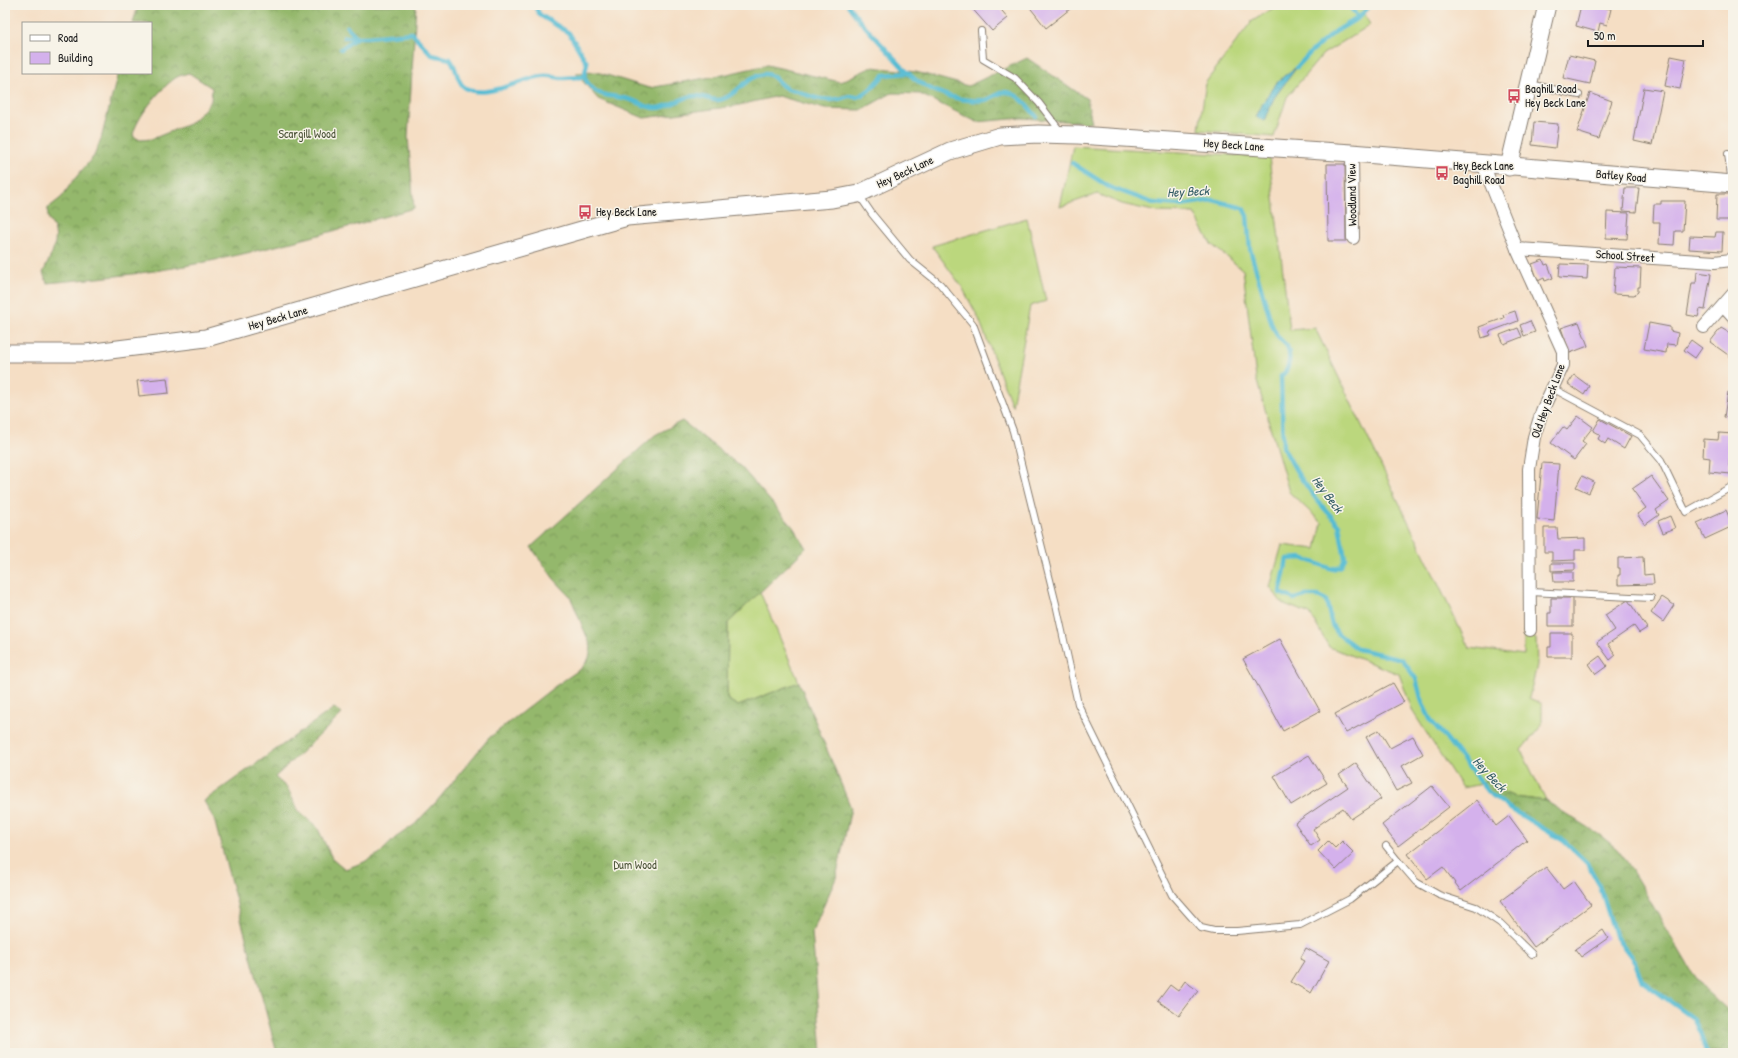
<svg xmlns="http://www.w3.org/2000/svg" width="1738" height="1058" font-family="'Patrick Hand',sans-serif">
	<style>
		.grass { fill: #bbd77d; stroke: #6c7a4c }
		.forest { fill: url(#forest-crowns); stroke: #586a44; fill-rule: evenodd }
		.water { fill: url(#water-ripples); stroke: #386c78 }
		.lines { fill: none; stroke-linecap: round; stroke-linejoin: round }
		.stream { stroke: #55bbd3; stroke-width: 4.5 }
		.building { fill: #d4b1ec }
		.lane-casing { stroke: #887d70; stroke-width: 8 }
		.street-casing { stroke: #887d70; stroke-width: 14 }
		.secondary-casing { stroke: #887d70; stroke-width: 19 }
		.lane { stroke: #fff; stroke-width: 6 }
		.street { stroke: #fff; stroke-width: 12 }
		.secondary { stroke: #fff; stroke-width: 17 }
		.labels { text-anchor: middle; stroke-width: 3; stroke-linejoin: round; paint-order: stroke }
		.poi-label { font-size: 12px; fill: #1c1c1c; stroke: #f7f3e8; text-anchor: start }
		.park-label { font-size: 12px; fill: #4c5439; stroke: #f7f3e8 }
		.street-label { font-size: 12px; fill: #1c1c1c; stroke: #f7f3e8 }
		.water-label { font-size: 13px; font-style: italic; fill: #335c65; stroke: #f7f3e8 }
	</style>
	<defs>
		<pattern id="forest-crowns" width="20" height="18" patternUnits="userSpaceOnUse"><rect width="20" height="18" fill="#94b86c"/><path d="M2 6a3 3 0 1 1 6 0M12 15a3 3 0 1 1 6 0" fill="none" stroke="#789558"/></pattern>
		<pattern id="water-ripples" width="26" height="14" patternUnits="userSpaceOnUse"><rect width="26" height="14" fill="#55bbd3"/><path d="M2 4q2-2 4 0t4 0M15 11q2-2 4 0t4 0" fill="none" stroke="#49a0b5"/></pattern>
	</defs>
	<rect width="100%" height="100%" fill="#f7f3e8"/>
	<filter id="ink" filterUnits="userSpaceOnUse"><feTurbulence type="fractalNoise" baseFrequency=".025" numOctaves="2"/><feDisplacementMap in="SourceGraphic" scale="8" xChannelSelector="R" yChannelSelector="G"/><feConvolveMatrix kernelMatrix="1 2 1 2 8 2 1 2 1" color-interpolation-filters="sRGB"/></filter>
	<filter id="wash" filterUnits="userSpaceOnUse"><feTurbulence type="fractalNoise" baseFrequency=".012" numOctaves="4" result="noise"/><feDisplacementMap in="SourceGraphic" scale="16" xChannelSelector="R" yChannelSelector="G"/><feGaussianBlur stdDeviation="0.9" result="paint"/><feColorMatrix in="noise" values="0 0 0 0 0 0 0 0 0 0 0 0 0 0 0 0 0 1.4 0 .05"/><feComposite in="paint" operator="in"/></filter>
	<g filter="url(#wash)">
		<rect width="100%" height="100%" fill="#f5dec4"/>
		<g class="grass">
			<polygon points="1278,5 1361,5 1370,25 1323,54 1287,97 1274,137 1199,130 1206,82 1251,22"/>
			<polygon points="1073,146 1269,157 1290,330 1315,328 1469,648 1524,655 1524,631 1536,639 1537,665 1529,698 1542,704 1542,725 1521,750 1546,801 1515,797 1503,792 1492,775 1481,784 1462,788 1413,712 1399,674 1329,647 1310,614 1282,603 1270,587 1282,545 1316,549 1322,523 1289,492 1256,378 1243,270 1211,244 1194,213 1158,212 1122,204 1097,194 1060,207"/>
			<polygon points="1027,218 1046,301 1030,306 1012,406 979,319 962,287 932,246"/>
			<polygon points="760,592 799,682 738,706 727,699 728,623"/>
		</g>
		<g class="forest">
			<path d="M138,5h278l-8,132 6,71c-65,19 -132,38 -199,52 -55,12 -112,18 -168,23l-4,-10c5,-12 15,-28 12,-42 -3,-10 -9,-10 -7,-23l14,-11 10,-15 22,-26 7,-17 17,-66h33v-50h-18zM189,73l23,15 -1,13 -9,11 -13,12 -37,15 -12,1 -7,-4c1,-16 30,-51 44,-59 4,-2 8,-3 12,-4z"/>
			<polygon points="1027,58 1087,99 1092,123 1022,118 977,122 920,94 892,93 861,110 825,109 778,96 735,106 644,118 598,99 576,73 597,72 649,88 723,75 767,65 840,82 872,67 916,72 968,86"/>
			<polygon points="682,421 741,467 793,527 806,548 728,623 727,699 738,706 799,682 851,808 836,878 812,932 822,1053 277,1053 214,819 204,801 334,708 342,714 275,777 288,789 298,811 317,827 332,858 345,869 362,863 379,854 395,838 414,825 437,801 489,738 554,687 582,668 589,658 591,647 570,596 554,579 531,547 655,435"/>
			<polygon points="1492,775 1503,792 1515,797 1546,801 1601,836 1617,849 1627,862 1692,972 1704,988 1733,1015 1733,1053 1706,1053 1701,1035 1693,1018 1642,981 1635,962 1615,935 1600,886 1587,863 1564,841 1509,808 1488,792 1481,784"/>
		</g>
		<path class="water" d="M1297,67l-23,31 -9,23 -9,-4c11,-23 19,-37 41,-50z"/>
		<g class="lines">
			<g class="stream">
				<polyline points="534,5 540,15 569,33 587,63 584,77"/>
				<polyline points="848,5 859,20 909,74"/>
				<polyline points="1349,5 1358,18"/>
				<path d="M344,37h23l45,-4 20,22 18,4c7,8 6,20 13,27 18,16 58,-7 79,-10 7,-1 12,1 18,2 8,0 16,-1 24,-1 13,24 27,16 47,23 8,2 17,9 26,8 11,0 24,-11 37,-12 11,-1 18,7 29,3 16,-6 23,-23 41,-25 10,-1 14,10 22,14 4,3 9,2 14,4 12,6 25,9 38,7 4,0 8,-3 12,-3 2,0 4,1 6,1 11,-2 21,-15 28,-22l24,-2c18,18 52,30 77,27 10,-2 15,-11 26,-7 11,4 18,15 25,23"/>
				<polyline points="341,49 357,37 347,27"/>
				<polyline points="1297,67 1312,51 1336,31 1358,18 1371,5"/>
				<path d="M1072,163l37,24 44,16 27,2 33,-5 30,8 4,8 3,33 21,73c2,6 4,12 9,17 2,2 5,5 7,7 4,10 3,24 -6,30l2,71 15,27 18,25 23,26 6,33 -4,8 -9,3 -30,-11 -15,1 -7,34 14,6 11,-3h13l8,4 6,25 6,9 20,15 44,10 14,20 6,23 9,19 15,17 42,54 21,16 55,33 23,22 13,23 15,49 20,27 7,19 51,37 8,17 5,18"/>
			</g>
		</g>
		<g id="blocks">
			<g class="building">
				<polygon points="969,5 987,5 990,9 995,5 997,5 1008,18 992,31"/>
				<polygon points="1028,5 1075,5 1046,28"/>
				<polygon points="1581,5 1593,5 1611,9 1607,25 1600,23 1598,32 1576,26"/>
				<polygon points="1569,55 1595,61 1590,84 1563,78"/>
				<polygon points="1671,56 1686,59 1680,89 1665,86"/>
				<polygon points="1644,88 1663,91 1652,145 1634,141"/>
				<polygon points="1590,93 1612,101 1599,139 1577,132"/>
				<polygon points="1534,122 1558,124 1555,148 1532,145"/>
				<polygon points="1327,164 1345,164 1346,241 1328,241"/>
				<polygon points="1625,188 1639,188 1636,212 1623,211"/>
				<polygon points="1717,194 1731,194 1730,220 1716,220"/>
				<polygon points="1661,201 1685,201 1683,231 1675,231 1674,245 1659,244 1660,222 1653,222 1654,204 1661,204"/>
				<polygon points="1607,212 1629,213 1627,239 1606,238"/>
				<polygon points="1716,232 1723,232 1722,251 1689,249 1690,236 1715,237"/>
				<polygon points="1543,260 1545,265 1548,264 1553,278 1545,281 1544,278 1538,281 1532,264"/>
				<polygon points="1560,264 1588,265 1587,279 1559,277"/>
				<polygon points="1615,267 1641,268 1640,287 1638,287 1638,292 1634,295 1613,294"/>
				<polygon points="1697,272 1711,274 1705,310 1700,309 1698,317 1687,315 1692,283 1696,283"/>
				<polygon points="1515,311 1518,321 1489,332 1491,335 1482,338 1479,327 1504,318 1503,315"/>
				<polygon points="1530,321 1535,332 1524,336 1520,325"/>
				<polygon points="1579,322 1588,346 1570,353 1561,328"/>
				<polygon points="1649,323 1670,327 1670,331 1678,333 1676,345 1667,344 1666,353 1644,349"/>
				<polygon points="1518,328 1522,337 1504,344 1500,335"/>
				<polygon points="1721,328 1733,335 1733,354 1731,357 1710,342"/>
				<polygon points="1691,340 1702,348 1695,358 1684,350"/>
				<polygon points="1574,375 1589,386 1584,395 1568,384"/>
				<polygon points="167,378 169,393 139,396 137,381"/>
				<polygon points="1728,392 1733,392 1733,418 1724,417"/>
				<polygon points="1578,416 1593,427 1582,441 1586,444 1574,460 1551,443 1563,427 1567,430"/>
				<polygon points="1600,419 1631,436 1624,449 1608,439 1605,444 1598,439 1600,435 1593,431"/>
				<polygon points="1719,433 1733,434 1733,450 1730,450 1729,466 1731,466 1731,474 1709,472 1710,458 1703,457 1704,439 1718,440"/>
				<polygon points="1542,463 1559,464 1554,521 1537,519"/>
				<polygon points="1582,476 1594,482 1589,493 1576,487"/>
				<polygon points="1651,476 1669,501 1656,510 1659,515 1645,525 1637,514 1646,508 1632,489"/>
				<polygon points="1726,510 1733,526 1705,539 1697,523"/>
				<polygon points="1670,516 1675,528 1663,533 1658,521"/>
				<polygon points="1544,528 1557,528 1558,539 1585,538 1585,550 1575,550 1575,560 1552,561 1552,552 1544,552"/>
				<polygon points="1643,557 1644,575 1653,574 1654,584 1618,585 1618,575 1620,575 1620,568 1618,568 1618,558"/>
				<polygon points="1551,563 1575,563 1575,570 1551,571"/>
				<polygon points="1553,572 1573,572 1573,582 1554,582"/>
				<polygon points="1662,597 1674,605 1663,622 1651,613"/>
				<polygon points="1551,598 1573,598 1573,626 1548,626 1548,613 1551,613"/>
				<polygon points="1628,600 1647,628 1639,633 1634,626 1608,644 1616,655 1610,660 1597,642 1615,630 1605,615"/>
				<polygon points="1551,633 1572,633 1572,657 1548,657 1548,647 1551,647"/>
				<polygon points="1280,639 1320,711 1283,731 1243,659"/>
				<polygon points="1600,656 1607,666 1596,674 1589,664"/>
				<polygon points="1393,683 1404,702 1346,733 1335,714"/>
				<polygon points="1379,730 1390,748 1413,736 1423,754 1402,766 1412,783 1396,791 1366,737"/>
				<polygon points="1309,755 1327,783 1291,805 1274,776"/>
				<polygon points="1356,763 1381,799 1351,819 1343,808 1313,829 1320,840 1311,846 1295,823 1348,787 1339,775"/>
				<polygon points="1432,786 1449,807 1398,846 1382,825"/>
				<polygon points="1477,800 1496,826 1509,816 1527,840 1461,891 1443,867 1427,879 1408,854"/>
				<polygon points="1328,841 1335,848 1342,841 1354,853 1336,870 1318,851"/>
				<polygon points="1546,867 1563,889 1574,881 1591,905 1534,947 1500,901"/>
				<polygon points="1603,930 1608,938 1581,957 1575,949"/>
				<polygon points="1306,948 1329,961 1311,993 1291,982 1304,961 1300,959"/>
				<polygon points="1185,981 1198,991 1179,1016 1158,1001 1170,985 1178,991"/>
			</g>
		</g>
	</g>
	<g filter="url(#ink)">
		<use href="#blocks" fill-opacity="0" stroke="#887d70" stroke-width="1"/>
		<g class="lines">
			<defs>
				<g id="lane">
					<polyline points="981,31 983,59 1015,78 1039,103 1061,132"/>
					<polyline points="1530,84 1579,95"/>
					<polyline points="1728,154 1732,183"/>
					<polyline points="859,195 872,214 910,260 940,284 973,324 1013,431 1056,604 1078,704 1172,895 1201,928 1214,931 1237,931 1300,925 1350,899 1398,861 1386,846"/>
					<polyline points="1552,388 1640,435 1661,460 1686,512 1733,486"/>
					<polyline points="1530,592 1651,598"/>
					<polyline points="1398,861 1416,882 1439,895 1476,907 1500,923 1532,954"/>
				</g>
				<g id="street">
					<polyline points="1352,153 1353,238"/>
					<polyline points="1483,164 1517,249 1563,351 1563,365 1542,411 1534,437 1529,469 1530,630"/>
					<polyline points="1517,249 1715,262 1731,260 1733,257"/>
					<polyline points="1724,306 1733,316"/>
					<polyline points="1704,327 1733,294"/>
				</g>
				<g id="secondary">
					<polyline points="1509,167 1547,5"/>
					<polyline points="5,353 86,353 206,338 627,217 832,199 858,194 950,151 1000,136 1038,134 1078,135 1352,153 1733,184"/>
				</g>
			</defs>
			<use href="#lane" class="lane-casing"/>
			<use href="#street" class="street-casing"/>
			<use href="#secondary" class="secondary-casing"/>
			<use href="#lane" class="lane"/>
			<use href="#street" class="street"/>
			<use href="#secondary" class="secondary"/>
		</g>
	</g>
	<defs>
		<symbol id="bus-bare" viewBox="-9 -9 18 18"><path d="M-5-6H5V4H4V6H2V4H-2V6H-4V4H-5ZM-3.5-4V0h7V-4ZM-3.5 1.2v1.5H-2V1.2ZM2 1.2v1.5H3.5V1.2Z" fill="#d1495b" stroke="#f7f3e8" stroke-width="2.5" paint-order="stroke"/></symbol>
	</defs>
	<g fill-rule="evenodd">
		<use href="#bus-bare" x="1504" y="86" width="20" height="20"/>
		<use href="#bus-bare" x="1432" y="163" width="20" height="20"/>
		<use href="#bus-bare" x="575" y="202" width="20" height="20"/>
	</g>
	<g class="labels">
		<g class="poi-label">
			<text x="1525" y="93">Baghill Road<tspan x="1525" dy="14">Hey Beck Lane</tspan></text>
			<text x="1453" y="170">Hey Beck Lane<tspan x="1453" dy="14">Baghill Road</tspan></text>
			<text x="596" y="216">Hey Beck Lane</text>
		</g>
		<g class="park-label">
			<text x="307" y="138">Scargill Wood</text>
			<text x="635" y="869">Dum Wood</text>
		</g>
		<g class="street-label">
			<text transform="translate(1234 145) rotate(4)" y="4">Hey Beck Lane</text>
			<text transform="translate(905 172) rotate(-25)" y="4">Hey Beck Lane</text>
			<text transform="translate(1621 176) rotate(5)" y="4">Batley Road</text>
			<text transform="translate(1352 195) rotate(-91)" y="4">Woodland View</text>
			<text transform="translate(1625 256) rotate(4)" y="4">School Street</text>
			<text transform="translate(278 318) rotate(-16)" y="4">Hey Beck Lane</text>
			<text transform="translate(1548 401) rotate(-70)" y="4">Old Hey Beck Lane</text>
		</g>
		<g class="water-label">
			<text transform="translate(1188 191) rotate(-3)" y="5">Hey Beck</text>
			<text transform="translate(1328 494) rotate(53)" y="5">Hey Beck</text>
			<text transform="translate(1490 774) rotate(47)" y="5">Hey Beck</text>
		</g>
	</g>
	<rect width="1738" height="1058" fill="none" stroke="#f7f3e8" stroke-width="20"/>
	<rect x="22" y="22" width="130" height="52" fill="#f7f3e8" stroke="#9f9d96"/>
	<rect x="30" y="35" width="20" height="6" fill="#ffffff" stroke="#9f9d96"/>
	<text x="58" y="42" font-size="12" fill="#1c1c1c">Road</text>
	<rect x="30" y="52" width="20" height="12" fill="#d4b1ec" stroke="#9f9d96"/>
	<text x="58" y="62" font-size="12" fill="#1c1c1c">Building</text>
	<path d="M1588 40v6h115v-6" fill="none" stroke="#1c1c1c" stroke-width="2"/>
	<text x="1594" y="40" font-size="12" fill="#1c1c1c" stroke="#f7f3e8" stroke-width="3" paint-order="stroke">50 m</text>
</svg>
